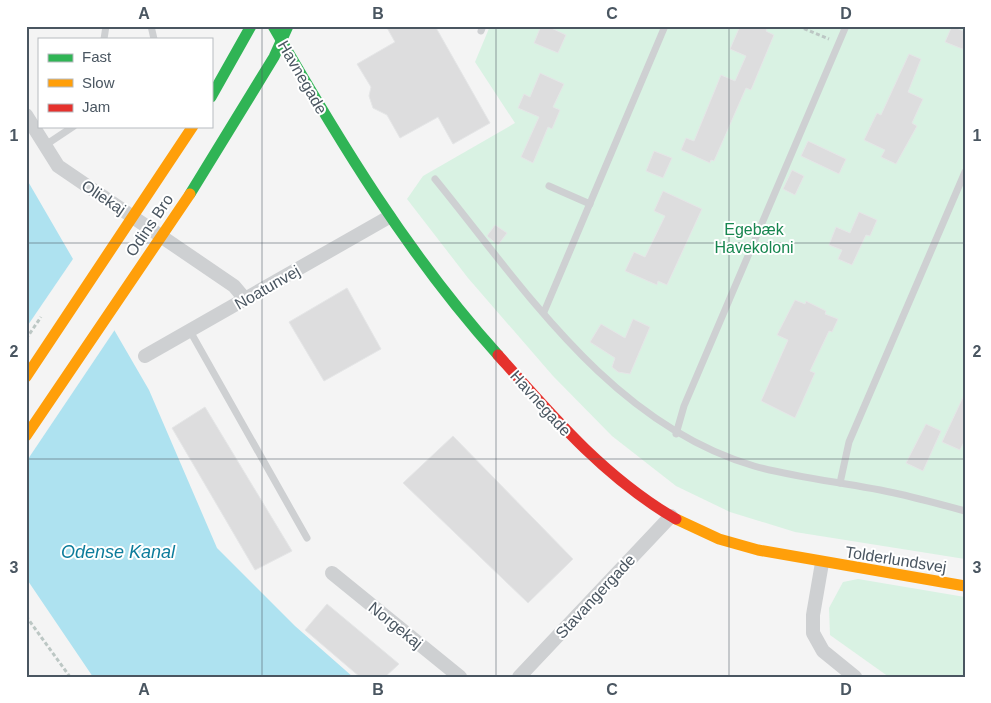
<svg xmlns="http://www.w3.org/2000/svg" width="991" height="703" font-family="Arial,sans-serif">
	<style>
		.green { fill: #d9f2e3 }
		.water { fill: #aee2f0 }
		.pier { fill: #f4f4f4 }
		.building { fill: #ddddde; stroke: #e5e6e7 }
		.lines { fill: none; stroke-linecap: round; stroke-linejoin: round }
		.path { stroke: #bcc7c4; stroke-width: 3; stroke-dasharray: 4 2.5; stroke-linecap: butt }
		.lane { stroke: #ced0d2; stroke-width: 7 }
		.street { stroke: #ced0d2; stroke-width: 14 }
		.fast { stroke: #30b455; stroke-width: 11 }
		.slow { stroke: #ff9f0a; stroke-width: 11 }
		.jam { stroke: #e5322d; stroke-width: 11 }
		.path-bridge { stroke: #bcc7c4; stroke-width: 3; stroke-dasharray: 4 2.5; stroke-linecap: butt }
		.fast-bridge { stroke: #30b455; stroke-width: 11 }
		.slow-bridge { stroke: #ff9f0a; stroke-width: 11 }
		.grid { fill: none; stroke: #4a5661; stroke-width: 1; stroke-opacity: 0.55 }
		.labels { text-anchor: middle; stroke-width: 4; stroke-linejoin: round; paint-order: stroke }
		.street-label { font-size: 16px; fill: #4a5661; stroke: #fff }
		.park-label { font-size: 16px; fill: #17864f; stroke: #fff }
		.water-label { font-size: 18px; font-style: italic; fill: #0c7c9b; stroke: #fff }
		.neatline { fill: none; stroke: #4a5661; stroke-width: 2 }
		.grid-label { font-size: 16px; text-anchor: middle; font-weight: bold; fill: #4a5661 }
	</style>
	<rect width="100%" height="100%" fill="#f4f4f4"/>
	<g class="green">
		<polygon points="490,26 965,26 965,559 795,532 730,512 676,486 612,436 553,376 468,278 407,199 423,176 515,123 475,62"/>
		<polygon points="858,579 965,597 965,677 889,677 830,635 829,608 843,582"/>
	</g>
	<polygon class="water" points="26,178 149,390 217,548 295,626 353,677 93,677 26,578"/>
	<polygon class="pier" points="75,256 116,328 26,462 26,328"/>
	<g class="building">
		<polygon points="386,26 435,26 490,123 453,144 438,117 400,138 387,115 373,108 369,96 371,87 357,64 395,42"/>
		<polygon points="541,26 547,26 566,35 558,53 534,43"/>
		<polygon points="740,26 768,26 766,31 774,35 751,90 746,88 714,161 711,160 710,163 681,150 686,138 694,141 721,75 735,81 746,56 730,49"/>
		<polygon points="952,26 965,32 965,50 945,42"/>
		<polygon points="909,54 921,59 908,92 923,99 912,123 917,126 896,164 881,157 885,150 864,140 877,113 881,115"/>
		<polygon points="540,73 564,84 553,107 560,110 552,129 548,127 533,163 521,157 539,117 518,108 524,94 530,97"/>
		<polygon points="808,141 846,159 839,174 801,156"/>
		<polygon points="654,151 672,158 663,178 646,171"/>
		<polygon points="792,170 804,176 795,195 783,189"/>
		<polygon points="663,191 702,209 667,285 658,281 657,285 625,271 634,252 645,257 665,216 654,211"/>
		<polygon points="859,212 877,220 870,236 866,235 852,265 838,259 842,250 829,245 836,227 850,233"/>
		<polygon points="495,225 507,233 498,245 487,236"/>
		<polygon points="347,288 381,349 324,381 289,322"/>
		<polygon points="795,300 805,304 806,301 826,311 825,314 838,319 832,332 829,331 810,371 815,373 795,418 761,401 788,340 777,335"/>
		<polygon points="633,319 650,327 630,374 618,372 612,367 615,358 590,342 601,324 625,338"/>
		<polygon points="965,393 965,440 960,450 942,442"/>
		<polygon points="205,407 292,551 255,570 172,428"/>
		<polygon points="926,424 941,431 923,471 906,463"/>
		<polygon points="453,436 573,559 528,603 403,483"/>
		<polygon points="327,604 399,664 385,677 360,677 305,630"/>
	</g>
	<g class="lines">
		<g class="path">
			<polyline points="798,26 829,39"/>
			<polyline points="26,616 70,677"/>
		</g>
		<g class="lane">
			<polyline points="151,26 154,39"/>
			<polyline points="481,31 483,26"/>
			<polyline points="104,39 106,26"/>
			<polyline points="44,146 74,126"/>
			<path d="M435,179c89,109 176,245 319,287 47,13 97,17 145,28 22,5 44,11 66,17"/>
			<polyline points="549,186 590,204"/>
			<polyline points="544,312 665,26"/>
			<polyline points="190,331 307,538"/>
			<polyline points="676,434 684,406 846,26"/>
			<polyline points="840,483 849,442 965,172"/>
		</g>
		<g class="street">
			<polyline points="26,115 58,166 234,286 245,299"/>
			<polyline points="145,356 389,217"/>
			<polyline points="822,563 813,615 813,633 823,651 855,677"/>
			<polyline points="332,573 460,677"/>
			<polyline points="519,677 671,516"/>
		</g>
		<g class="fast">
			<path d="M273,26c67,116 135,229 225,329"/>
			<polyline points="211,97 251,26"/>
		</g>
		<polyline class="slow" points="676,519 719,539 758,550 965,586"/>
		<path class="jam" d="M498,355c54,61 107,123 178,164"/>
		<polyline class="path-bridge" points="26,339 41,317"/>
		<polyline class="fast-bridge" points="190,194 274,57 288,26"/>
		<g class="slow-bridge">
			<polyline points="26,377 193,126"/>
			<polyline points="26,436 190,194"/>
		</g>
	</g>
	<path class="grid" d="M262,26v651M496,26v651M729,26v651M26,243h939M26,459h939"/>
	<g class="labels">
		<g class="street-label">
			<text transform="translate(303 77) rotate(60)" y="6">Havnegade</text>
			<text transform="translate(104 197) rotate(34)" y="6">Oliekaj</text>
			<text transform="translate(149 225) rotate(-56)" y="6">Odins Bro</text>
			<text transform="translate(267 287) rotate(-30)" y="6">Noatunvej</text>
			<text transform="translate(541 403) rotate(48)" y="6">Havnegade</text>
			<text transform="translate(896 559) rotate(9)" y="6">Tolderlundsvej</text>
			<text transform="translate(595 596) rotate(-47)" y="6">Stavangergade</text>
			<text transform="translate(396 625) rotate(39)" y="6">Norgekaj</text>
		</g>
		<g class="park-label">
			<text x="754" y="235">Egebæk<tspan x="754" dy="18">Havekoloni</tspan></text>
		</g>
		<g class="water-label">
			<text x="118" y="558">Odense Kanal</text>
		</g>
	</g>
	<rect width="991" height="703" fill="none" stroke="#ffffff" stroke-width="55"/>
	<rect x="38" y="38" width="175" height="90" fill="#ffffff" stroke="#b7bbc0"/>
	<rect x="48" y="54" width="25" height="8" fill="#30b455" stroke="#b7bbc0"/>
	<text x="82" y="62" font-size="15" fill="#4a5661">Fast</text>
	<rect x="48" y="79" width="25" height="8" fill="#ff9f0a" stroke="#b7bbc0"/>
	<text x="82" y="88" font-size="15" fill="#4a5661">Slow</text>
	<rect x="48" y="104" width="25" height="8" fill="#e5322d" stroke="#b7bbc0"/>
	<text x="82" y="112" font-size="15" fill="#4a5661">Jam</text>
	<rect x="28" y="28" width="936" height="648" class="neatline"/>
	<g class="grid-label">
		<text x="144" y="19">A</text>
		<text x="378" y="19">B</text>
		<text x="612" y="19">C</text>
		<text x="846" y="19">D</text>
		<text x="14" y="141">1</text>
		<text x="977" y="141">1</text>
		<text x="14" y="357">2</text>
		<text x="977" y="357">2</text>
		<text x="14" y="573">3</text>
		<text x="977" y="573">3</text>
		<text x="144" y="695">A</text>
		<text x="378" y="695">B</text>
		<text x="612" y="695">C</text>
		<text x="846" y="695">D</text>
	</g>
</svg>
